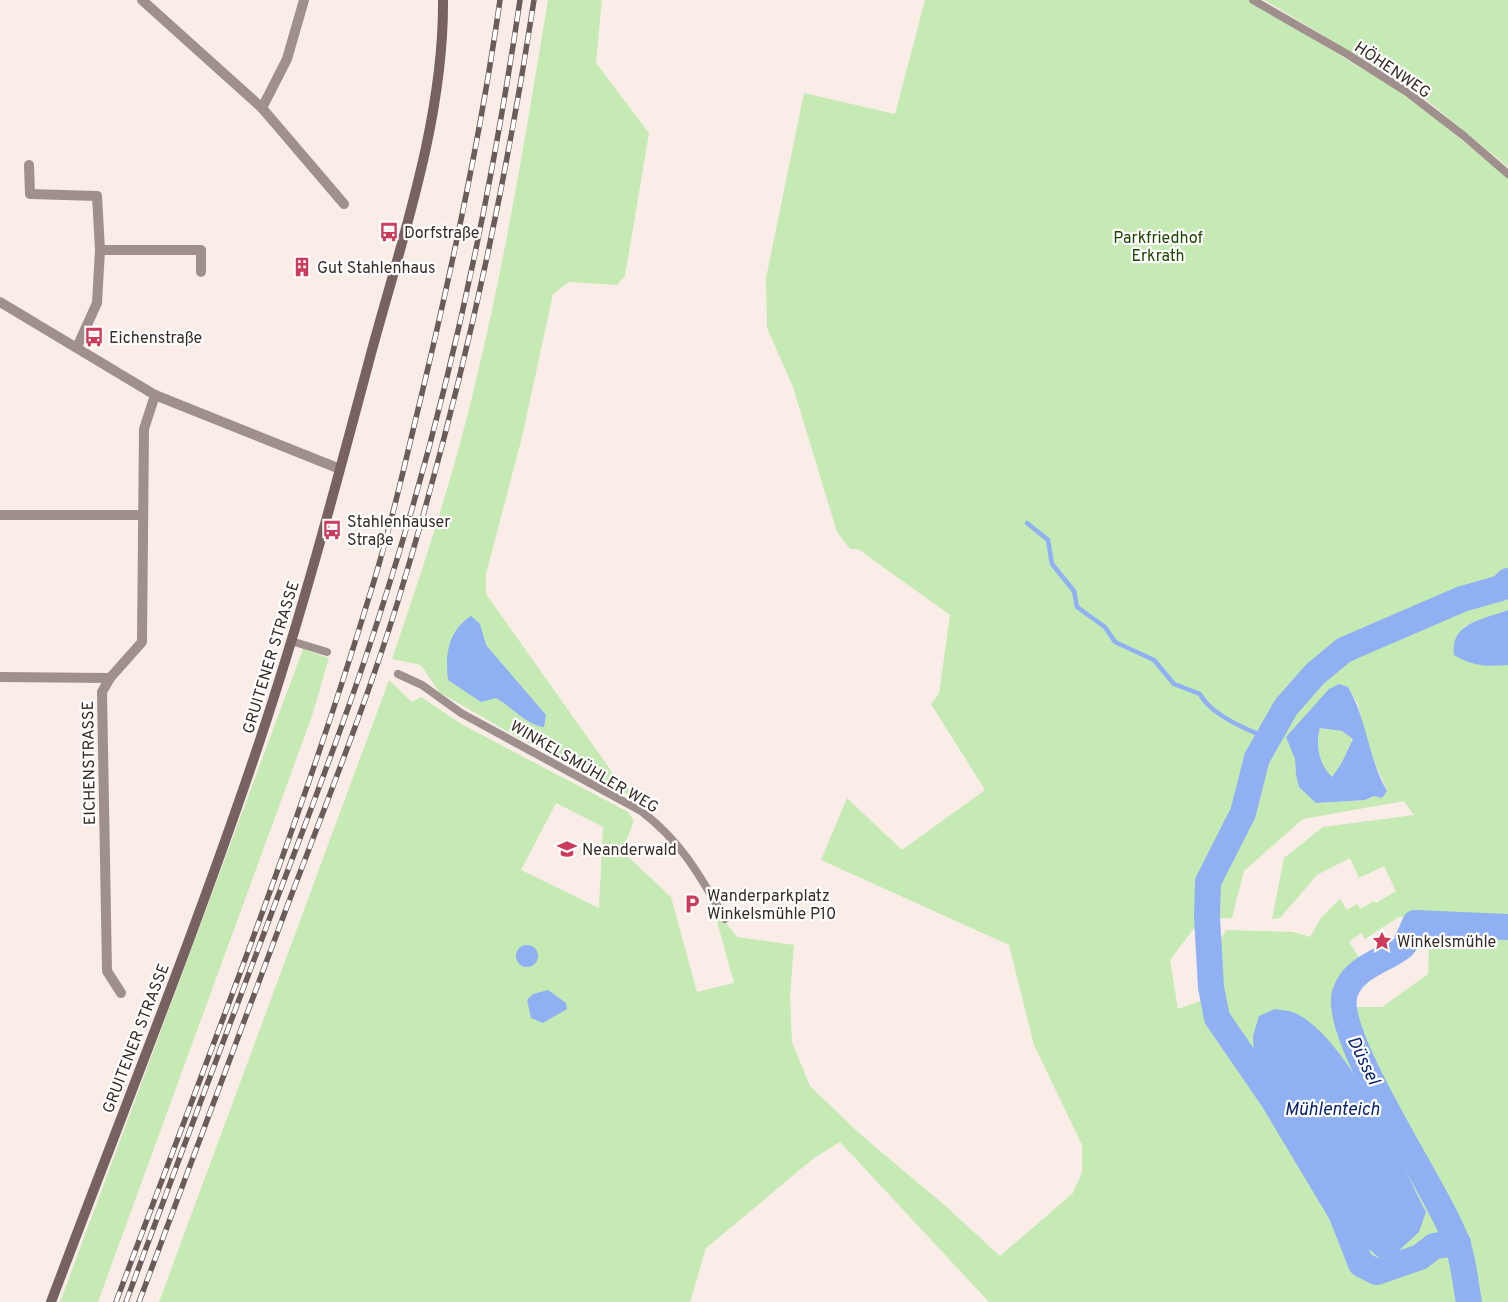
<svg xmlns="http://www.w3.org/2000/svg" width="1508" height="1302" font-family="Overpass,sans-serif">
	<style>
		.green { fill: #c5eab4; fill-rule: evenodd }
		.water { fill: #90b0f4; fill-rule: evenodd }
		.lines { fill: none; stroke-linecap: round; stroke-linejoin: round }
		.stream { stroke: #90b0f4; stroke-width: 4.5 }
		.river { stroke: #90b0f4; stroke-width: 26 }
		.service { stroke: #9f908e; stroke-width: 8 }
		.minor { stroke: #9f908e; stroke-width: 10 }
		.tertiary { stroke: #9f908e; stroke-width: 10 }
		.secondary { stroke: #786261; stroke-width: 10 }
		.rail-casing { stroke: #6a5d59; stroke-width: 5.5 }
		.rail { stroke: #fff; stroke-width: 4; stroke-dasharray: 11; stroke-linecap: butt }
		.labels { text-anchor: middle; stroke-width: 4.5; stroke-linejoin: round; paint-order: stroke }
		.street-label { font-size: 16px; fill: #382b27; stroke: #fff }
		.poi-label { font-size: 16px; fill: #382b27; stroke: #fff; text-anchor: start }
		.park-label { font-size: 16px; fill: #1e4600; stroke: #fff }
		.water-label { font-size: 18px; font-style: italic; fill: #07226d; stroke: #fff }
	</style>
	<rect width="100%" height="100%" fill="#faede8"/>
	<g class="green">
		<path d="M548,0h54l-6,63 53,70 -24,143 -8,9 -48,-3 -16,12 -31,143 -36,137v20l131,185 16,13 -2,4 -116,-60 -76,-44 -18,-27 -29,-6c32,-94 63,-187 85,-283 30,-124 50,-250 71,-376z"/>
		<path d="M925,0h324l143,87 32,22 84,69v432l-45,17 28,39 17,-1v637h-519l-149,-160 -26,16 -108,90 -16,54h-531l230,-622 23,22 9,-5 42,28 165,87 6,9 -12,30 49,46 26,95 37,-9 -21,-76 24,30 57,8 -4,51 2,46 18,44 50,48 82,69 58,53 73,-63 9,-21v-27l-48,-100 -25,-100 -188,-85 26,-62 55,52 83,-60 -54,-86 8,-10 11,-79 -92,-66h-8l-13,-17 -44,-145 -26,-59 -1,-50 38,-185 91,21zM1348,687l10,17 8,37 21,50 -22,9 -49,3 -17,-16 -3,-12 -1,-16zM1404,801l10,14 -91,12 -39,31 -12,61 8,-1 37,-43 33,-17 9,20 25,-12 12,25 -20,12 -2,-2 -14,8 -3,-5 -10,6 -7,-11 -19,19 -11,19 -17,-5 -67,-2 -5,9 -17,1 7,57 -33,12 -8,-49 31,-41 31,-1 12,-47 59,-52zM556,803l47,24 -4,81 -78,-38zM1399,917l31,2 -2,55 -46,33h-43l4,-21 19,-24 -13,-20 12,-9 4,6zM1254,1056l165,176 -28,26 -83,-119z"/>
		<polygon points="1264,0 1508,0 1508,167 1413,89"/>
		<polygon points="303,649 329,658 312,716 111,1266 98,1302 60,1302"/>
		<path d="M1320,728l22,3 11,8 -12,25 -9,14c-13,-14 -17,-33 -12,-50z"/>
	</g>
	<g class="water">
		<path d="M1508,610v55c-21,2 -36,1 -54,-10 -4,-33 29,-35 54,-45z"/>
		<path d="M471,616l9,8 6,21 60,70 -2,12c-17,-2 -32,-20 -48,-29l-15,4 -33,-22c-3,-26 0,-49 23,-64z"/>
		<path d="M1339,684l9,3c19,32 20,71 39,104l-5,7 -8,-2 -9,4 -49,3 -17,-16 -3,-12 -1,-16 -9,-22 43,-48zM1320,728l22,3 11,8 -12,25 -9,13c-13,-13 -17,-32 -12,-49z"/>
		<circle cx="527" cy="956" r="11"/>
		<polygon points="548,990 566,1003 567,1009 543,1023 531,1018 527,1000 533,994"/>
		<path d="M1275,1009c7,1 16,2 22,5 53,27 102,145 129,198l-7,20 -28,26 -13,-1 -10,-9 -60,-109 -54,-83 -1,-20 6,-20z"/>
	</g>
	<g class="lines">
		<path class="stream" d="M1027,523l21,17 4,24 22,27 3,16 28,20 10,15 39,18 20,24 26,10c10,20 47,36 68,44"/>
		<g class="river">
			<polyline points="1458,1243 1434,1246 1420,1257 1377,1272 1361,1264 1341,1213 1274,1101 1217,1018 1211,987 1207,917 1208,882 1243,813 1257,758 1286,707 1315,674 1344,650 1462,599 1501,588 1508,581"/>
			<path d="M1469,1302c-4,-19 -5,-41 -12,-59 -17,-51 -126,-207 -112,-250 9,-27 38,-31 58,-47 5,-5 9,-16 12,-23l93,4"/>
		</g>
		<g class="service">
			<polyline points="1253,0 1347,54 1407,92 1464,136 1508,174"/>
			<polyline points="291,641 327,652"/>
			<path d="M398,674l24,11 39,28 180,98c40,30 59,65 84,108"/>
		</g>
		<g class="minor">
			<polyline points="142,0 262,108 344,204"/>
			<polyline points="262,108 287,59 304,0"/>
			<polyline points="29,165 30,194 97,196 100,250 97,303 77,347"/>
			<polyline points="100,250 201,250 201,272"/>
			<polyline points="0,515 143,515"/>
			<polyline points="0,677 110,678"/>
			<polyline points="121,993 107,971 102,692 110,678 142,642 144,429 155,395"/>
		</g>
		<polyline class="tertiary" points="0,302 155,395 340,469"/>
		<path class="secondary" d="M51,1302c70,-186 145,-371 208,-559 42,-126 76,-254 110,-382 31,-116 75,-240 74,-361"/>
		<defs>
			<g id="rail">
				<path d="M116,1302c88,-235 181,-468 254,-708 18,-56 31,-114 45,-172 34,-139 65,-280 85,-422"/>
				<path d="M126,1302c49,-133 99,-265 149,-398 38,-100 77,-201 109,-303 63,-196 106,-398 136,-601"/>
				<path d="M139,1302c50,-133 99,-265 149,-398 38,-100 78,-200 110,-303 60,-197 105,-397 136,-601"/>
			</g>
		</defs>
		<use href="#rail" class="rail-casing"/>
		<use href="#rail" class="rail"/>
	</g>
	<defs>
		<symbol id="bus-bare" viewBox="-9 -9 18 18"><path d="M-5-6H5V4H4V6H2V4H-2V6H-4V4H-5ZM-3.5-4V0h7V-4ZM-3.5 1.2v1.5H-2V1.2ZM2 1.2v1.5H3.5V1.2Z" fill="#cb3b5c" stroke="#fff" stroke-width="2.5" paint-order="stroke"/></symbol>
		<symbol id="building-bare" viewBox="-9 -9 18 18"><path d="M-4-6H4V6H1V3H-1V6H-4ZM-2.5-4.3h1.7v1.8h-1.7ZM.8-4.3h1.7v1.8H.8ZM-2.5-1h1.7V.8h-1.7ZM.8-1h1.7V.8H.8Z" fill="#cb3b5c" stroke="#fff" stroke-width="2.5" paint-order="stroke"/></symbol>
		<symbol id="school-bare" viewBox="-9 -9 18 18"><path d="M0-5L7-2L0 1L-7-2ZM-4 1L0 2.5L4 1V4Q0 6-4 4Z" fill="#cb3b5c" stroke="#fff" stroke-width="2.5" paint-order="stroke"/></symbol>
		<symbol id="parking-bare" viewBox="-9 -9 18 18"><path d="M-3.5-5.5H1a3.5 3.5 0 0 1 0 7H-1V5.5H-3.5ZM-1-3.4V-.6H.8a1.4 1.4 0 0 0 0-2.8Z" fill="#cb3b5c" stroke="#fff" stroke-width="2.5" paint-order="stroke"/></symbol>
		<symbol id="sight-bare" viewBox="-9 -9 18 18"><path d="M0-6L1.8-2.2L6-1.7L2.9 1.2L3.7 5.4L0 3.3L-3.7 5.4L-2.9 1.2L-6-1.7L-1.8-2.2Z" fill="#cb3b5c" stroke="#fff" stroke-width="2.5" paint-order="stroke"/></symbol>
	</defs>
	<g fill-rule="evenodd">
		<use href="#bus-bare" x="375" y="218" width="28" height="28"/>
		<use href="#building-bare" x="288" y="253" width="28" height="28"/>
		<use href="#bus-bare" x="80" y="323" width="28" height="28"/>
		<use href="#bus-bare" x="318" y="516" width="28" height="28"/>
		<use href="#school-bare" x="553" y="835" width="28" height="28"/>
		<use href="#parking-bare" x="678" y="890" width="28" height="28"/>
		<use href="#sight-bare" x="1368" y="927" width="28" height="28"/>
	</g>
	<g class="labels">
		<g class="street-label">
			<text transform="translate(1393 69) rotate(34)" y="6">HÖHENWEG</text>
			<text transform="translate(270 657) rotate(-73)" y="6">GRUITENER STRASSE</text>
			<text transform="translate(88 763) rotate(-91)" y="6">EICHENSTRASSE</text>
			<text transform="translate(585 766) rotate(30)" y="6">WINKELSMÜHLER WEG</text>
			<text transform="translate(135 1038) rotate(-69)" y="6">GRUITENER STRASSE</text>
		</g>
		<g class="poi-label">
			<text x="404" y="238">Dorfstraße</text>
			<text x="317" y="273">Gut Stahlenhaus</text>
			<text x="109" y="343">Eichenstraße</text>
			<text x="347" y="527">Stahlenhauser<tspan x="347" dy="18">Straße</tspan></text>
			<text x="582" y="855">Neanderwald</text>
			<text x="707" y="901">Wanderparkplatz<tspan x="707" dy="18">Winkelsmühle P10</tspan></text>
			<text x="1397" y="947">Winkelsmühle</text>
		</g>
		<g class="park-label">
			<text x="1158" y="243">Parkfriedhof<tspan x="1158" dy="18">Erkrath</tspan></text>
		</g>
		<g class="water-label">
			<text transform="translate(1364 1060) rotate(64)" y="6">Düssel</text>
			<text x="1332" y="1115">Mühlenteich</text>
		</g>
	</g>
</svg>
